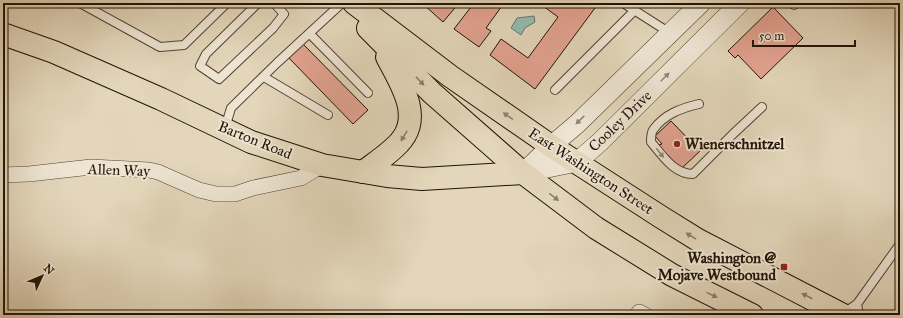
<svg xmlns="http://www.w3.org/2000/svg" width="903" height="318" font-family="'IM FELL Great Primer',serif">
	<style>
		.water { fill: #95b9b3; stroke: #66776e }
		.building { fill: #e3a391; stroke: #201306 }
		.lines { fill: none; stroke-linecap: round; stroke-linejoin: round }
		.service-casing { stroke: #514433; stroke-width: 10 }
		.minor-casing { stroke: #514433; stroke-width: 16 }
		.tertiary-casing { stroke: #514433; stroke-width: 20 }
		.primary-casing { stroke: #201306; stroke-width: 24 }
		.service { stroke: #ede4d2; stroke-width: 8 }
		.minor { stroke: #ede4d2; stroke-width: 15 }
		.tertiary { stroke: #ede4d2; stroke-width: 19 }
		.primary { stroke: #e3d6ba; stroke-width: 22 }
		.oneway { fill: #918676 }
		.oneway2 { fill: #8b7e69 }
		.poi-dot { fill: #8f2418; stroke: #ede4d2; stroke-width: 1.5 }
		.labels { text-anchor: middle; stroke-width: 4; stroke-linejoin: round; paint-order: stroke }
		.street-label { font-size: 15px; fill: #201306; stroke: #ede4d2 }
		.poi-label { font-size: 15px; font-weight: bold; fill: #201306; stroke: #ede4d2; text-anchor: start }
	</style>
	<rect width="100%" height="100%" fill="#e3d6ba"/>
	<filter id="stains"><feTurbulence type="fractalNoise" baseFrequency=".005" numOctaves="4"/><feColorMatrix values="0 0 0 0 .2 0 0 0 0 .09 0 0 0 0 .02 0 0 0 .5 -.17"/></filter>
	<radialGradient id="worn" r=".72"><stop offset=".6" stop-color="#630" stop-opacity="0"/><stop offset="1" stop-color="#630" stop-opacity=".3"/></radialGradient>
	<polygon class="water" points="534,16 535,22 525,28 521,35 511,28 517,18"/>
	<g class="building">
		<polygon points="422,3 459,3 443,22"/>
		<polygon points="474,3 504,3 486,28 491,31 479,47 454,29"/>
		<polygon points="539,3 588,3 595,8 535,89 490,55 501,39 528,58 558,17"/>
		<polygon points="773,7 803,38 761,79 738,55 735,58 728,51"/>
		<polygon points="302,43 368,110 353,124 288,57"/>
		<polygon points="671,121 700,151 681,169 658,145 662,144 655,136"/>
	</g>
	<g class="lines">
		<defs>
			<g id="service">
				<polyline points="80,3 160,47 184,45 227,3"/>
				<polyline points="258,3 206,54 200,66 219,79 273,28 284,14 274,3"/>
				<polyline points="623,3 670,33"/>
				<polyline points="792,3 794,5"/>
				<polyline points="310,34 368,93"/>
				<polyline points="264,77 328,115"/>
				<polyline points="555,90 635,10"/>
				<path d="M699,104c-17,4 -35,10 -46,26 -2,3 -2,8 -2,12 11,13 23,32 42,32l39,-39 30,-28"/>
				<polyline points="225,128 231,108 277,63 342,3"/>
				<polyline points="857,304 859,315"/>
				<polyline points="842,314 857,304 900,244"/>
			</g>
			<g id="minor">
				<polyline points="3,175 29,174 91,167 149,170 158,172 199,190 216,194 235,194 253,188 301,178 322,165"/>
				<polyline points="639,312 645,315"/>
			</g>
			<g id="tertiary">
				<polyline points="523,173 577,162 600,142 740,3"/>
				<polyline points="523,173 551,146 577,124 701,3"/>
			</g>
			<g id="primary">
				<polyline points="354,3 450,76 551,146 661,217 698,240 843,315"/>
				<polyline points="368,28 432,93 523,173 596,228 672,275 752,315"/>
				<polyline points="3,34 54,52 161,99 251,142 322,165 387,176 422,179 523,173"/>
				<path d="M363,172c12,-9 26,-18 36,-29 25,-26 1,-61 -12,-86"/>
			</g>
		</defs>
		<use href="#service" class="service-casing"/>
		<use href="#minor" class="minor-casing"/>
		<use href="#tertiary" class="tertiary-casing"/>
		<use href="#primary" class="primary-casing"/>
		<use href="#service" class="service"/>
		<use href="#minor" class="minor"/>
		<use href="#tertiary" class="tertiary"/>
		<use href="#primary" class="primary"/>
	</g>
	<defs><path id="oneway-solid" d="M-6-.8H1V-3.2L6.5 0L1 3.2V.8H-6Z"/></defs>
	<g class="oneway">
		<use href="#oneway-solid" transform="translate(665 77) rotate(-45)"/>
		<use href="#oneway-solid" transform="translate(580 120) rotate(136)"/>
		<use href="#oneway-solid" transform="translate(660 153) rotate(51)"/>
	</g>
	<g class="oneway2">
		<use href="#oneway-solid" transform="translate(420 81) rotate(46)"/>
		<use href="#oneway-solid" transform="translate(508 116) rotate(-145)"/>
		<use href="#oneway-solid" transform="translate(404 136) rotate(121)"/>
		<use href="#oneway-solid" transform="translate(554 197) rotate(37)"/>
		<use href="#oneway-solid" transform="translate(691 236) rotate(-148)"/>
		<use href="#oneway-solid" transform="translate(712 295) rotate(26)"/>
		<use href="#oneway-solid" transform="translate(807 296) rotate(-153)"/>
	</g>
	<g class="poi-dot">
		<circle cx="677" cy="144" r="4"/>
		<rect x="780" y="263" width="8" height="8" rx="2"/>
	</g>
	<g class="labels">
		<g class="street-label">
			<text transform="translate(620 121) rotate(-44)" y="5">Cooley Drive</text>
			<text transform="translate(255 140) rotate(22)" y="5">Barton Road</text>
			<text transform="translate(119 170) rotate(2)" y="5">Allen Way</text>
			<text transform="translate(591 171) rotate(33)" y="5">East Washington Street</text>
		</g>
		<g class="poi-label">
			<text x="685" y="149">Wienerschnitzel</text>
			<text x="776" y="263" text-anchor="end">Washington @<tspan x="776" dy="17">Mojave Westbound</tspan></text>
		</g>
	</g>
	<rect width="903" height="318" fill="none" stroke="#e3d6ba" stroke-width="16"/>
	<rect x="4" y="4" width="895" height="310" fill="none" stroke="#201306" stroke-width="2"/>
	<rect x="8" y="8" width="887" height="302" fill="none" stroke="#201306"/>
	<g transform="translate(42 276) rotate(46)" stroke="#ede4d2" stroke-width="3" paint-order="stroke">
	<path d="M0-3L7 15L0 10L-7 15Z" fill="#201306"/>
	<text y="-6" font-size="11" font-weight="bold" text-anchor="middle" fill="#201306">N</text>
	</g>
	<path d="M753 40v6h102v-6" fill="none" stroke="#201306" stroke-width="2"/>
	<text x="759" y="40" font-size="12" fill="#201306" stroke="#ede4d2" stroke-width="3" paint-order="stroke">50 m</text>
	<rect width="100%" height="100%" filter="url(#stains)"/>
	<rect width="100%" height="100%" fill="url(#worn)"/>
</svg>
